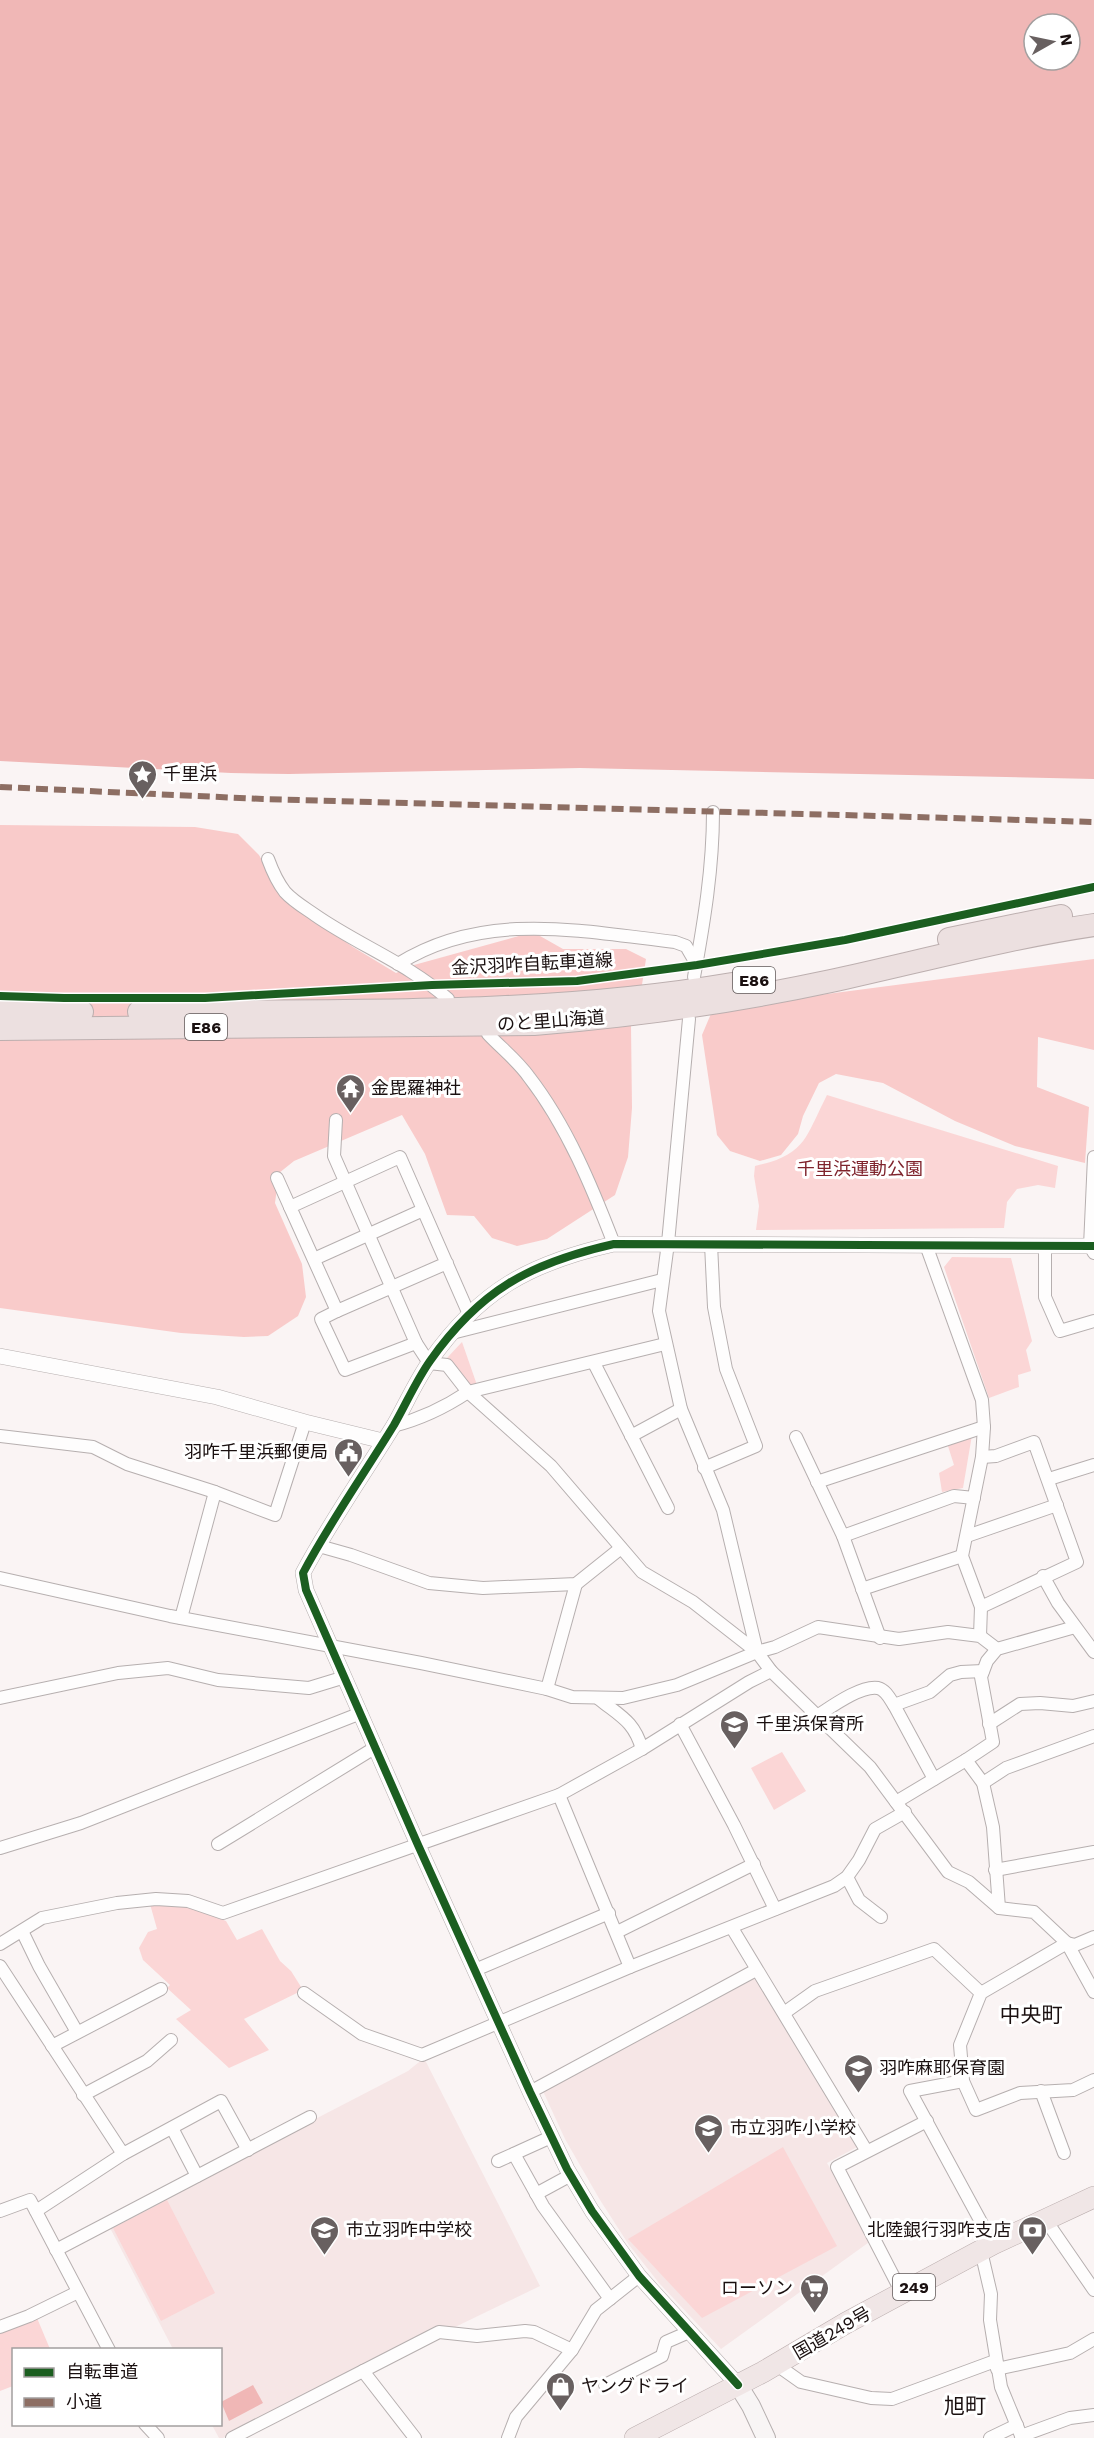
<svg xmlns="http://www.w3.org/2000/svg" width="1094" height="2438" font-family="'Work Sans','Noto Sans JP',sans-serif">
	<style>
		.built { fill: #f6e6e6 }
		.green { fill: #fbd6d6 }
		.forest { fill: #f9cbca }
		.water { fill: #f0b7b6; fill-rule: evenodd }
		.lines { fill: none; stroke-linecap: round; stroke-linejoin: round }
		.minor-casing { stroke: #b6afaf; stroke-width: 14 }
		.tertiary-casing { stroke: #b6afaf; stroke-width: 16 }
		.secondary-casing { stroke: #b6afaf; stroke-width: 20 }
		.trunk-casing { stroke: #bcafaf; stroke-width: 22 }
		.motorway-casing { stroke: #bcafaf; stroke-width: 24 }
		.minor { stroke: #fefdfd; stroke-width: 12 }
		.tertiary { stroke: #fefdfd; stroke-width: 15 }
		.secondary { stroke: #f8f5f5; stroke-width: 18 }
		.trunk { stroke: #f0e6e6; stroke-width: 21 }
		.motorway { stroke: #ece0e0; stroke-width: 22 }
		.quiet { stroke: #8d6e63; stroke-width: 6; stroke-dasharray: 12 6; stroke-linecap: butt }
		.cycleway-casing { stroke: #fff; stroke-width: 11 }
		.cycleway { stroke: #1b5e20; stroke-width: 8 }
		.labels { text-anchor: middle; stroke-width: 6; stroke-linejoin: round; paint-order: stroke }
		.shield { fill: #fff; stroke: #5f5858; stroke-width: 1.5 }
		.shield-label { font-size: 16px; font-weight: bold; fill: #1a1010 }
		.poi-label { font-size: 18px; fill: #1a1010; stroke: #fff; text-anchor: start }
		.street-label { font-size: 18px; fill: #1a1010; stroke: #fff }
		.park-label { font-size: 18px; fill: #7f232c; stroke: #fff }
		.quarter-label { font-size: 21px; fill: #1a1010; stroke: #fff }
	</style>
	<rect width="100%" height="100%" fill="#faf4f4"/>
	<g class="built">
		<polygon points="754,1975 859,2146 827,2163 872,2240 721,2349 659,2283 629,2245 600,2200 565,2139 542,2089"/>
		<polygon points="424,2058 540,2286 451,2329 438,2329 223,2438 219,2438 212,2425 220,2424 220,2350 173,2349 109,2226 408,2071"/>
	</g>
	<g class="green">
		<path d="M827,1095l231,71 -3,22 -17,-3 -21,4 -10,13 -3,26 -248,2 3,-24 -5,-30 1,-10c51,-11 50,-28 72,-71z"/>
		<polygon points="952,1257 1011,1258 1032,1341 1026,1350 1031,1371 1018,1375 1019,1387 989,1398 944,1267"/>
		<polygon points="462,1342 477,1385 471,1388 447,1358"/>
		<polygon points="972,1435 963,1488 942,1492 939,1473 954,1465 947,1443"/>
		<polygon points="782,1752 806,1791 774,1810 751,1768"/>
		<polygon points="150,1904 189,1906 226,1921 237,1940 262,1929 280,1961 291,1971 303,1990 244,2019 269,2050 229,2068 176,2019 191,2010 167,1988 170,1985 143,1960 139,1948 148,1932 157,1929"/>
		<polygon points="783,2147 837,2246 702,2318 628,2239"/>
		<polygon points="167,2200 215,2293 161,2321 113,2228"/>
		<polygon points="37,2318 50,2349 14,2350 13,2386 0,2391 0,2331"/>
	</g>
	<g class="forest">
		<polygon points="0,825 195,827 238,834 259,855 283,899 353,947 396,973 414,965 533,932 563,949 626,949 646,959 639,1004 631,1026 632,1108 628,1157 615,1195 547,1239 517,1246 492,1238 474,1216 447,1215 425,1154 402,1115 294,1161 279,1173 275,1203 302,1264 306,1297 298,1316 268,1336 244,1337 181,1333 0,1308"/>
		<polygon points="1094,959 1094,1050 1038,1037 1037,1087 1089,1107 1085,1163 1015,1146 955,1121 883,1083 836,1074 819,1083 803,1116 798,1134 781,1155 760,1161 730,1151 717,1135 702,1035 713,1009"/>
	</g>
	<g class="water">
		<path d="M0,0h1094v779l-514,-11 -291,6 -58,-1 -231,-12zM1034,24h36v36h-36z"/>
		<polygon points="253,2385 263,2403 229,2421 221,2402"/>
	</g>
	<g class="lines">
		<defs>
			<g id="minor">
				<path d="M268,859c4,11 10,24 17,33 8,9 20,16 30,23 43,30 94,49 133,84"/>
				<path d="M398,964c86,-54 182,-33 277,-22l11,4 11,19"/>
				<path d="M694,977c10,-55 19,-109 19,-165"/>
				<polyline points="689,1019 668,1243 659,1311 681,1409 723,1510 757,1652"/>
				<path d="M488,1034c13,14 30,27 41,43 38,49 63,110 85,167"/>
				<polyline points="336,1120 334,1156 416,1343 429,1363 447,1365 468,1392 551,1466 642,1572 693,1602 757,1652 771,1671 870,1767 948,1872 969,1882 999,1908 1034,1912 1067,1943 1094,1992"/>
				<polyline points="1094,1157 1090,1246 1094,1253"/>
				<polyline points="277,1178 290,1207"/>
				<polyline points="926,1245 982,1400 984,1427 982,1457 962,1556 981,1607 980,1636"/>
				<polyline points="1045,1246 1045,1297 1060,1331 1094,1321"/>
				<polyline points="314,1259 423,1210"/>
				<polyline points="447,1263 337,1311 290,1207 400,1157 468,1312"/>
				<polyline points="337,1311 321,1319 345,1370 416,1343"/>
				<polyline points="452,1333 662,1280"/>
				<polyline points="594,1363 668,1508"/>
				<path d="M393,1426c28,-7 51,-18 75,-34l197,-48"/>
				<polyline points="0,1436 93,1447 127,1464 215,1492 275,1515 305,1422"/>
				<polyline points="631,1436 681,1409"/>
				<polyline points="796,1437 843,1536 880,1638"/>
				<polyline points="704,1468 756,1446 726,1369 714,1307 711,1244"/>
				<polyline points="1049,1479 1094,1465"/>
				<polyline points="817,1482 984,1427"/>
				<polyline points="843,1536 954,1496 974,1498"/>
				<polyline points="967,1536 1057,1505"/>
				<polyline points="319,1546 351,1555 429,1583 483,1588 576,1584 621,1548"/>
				<polyline points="1043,1576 1058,1603 1094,1652"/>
				<polyline points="0,1578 170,1616 421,1663 547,1689 572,1697 623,1698 677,1685 757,1652 775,1647 818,1627 899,1639 948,1632 980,1636 997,1649"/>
				<polyline points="862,1589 962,1556"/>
				<polyline points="981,1607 1077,1562 1034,1442 996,1456 982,1457"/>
				<polyline points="181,1618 215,1492"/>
				<polyline points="547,1689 576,1584"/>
				<polyline points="0,1698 118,1673 168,1668 218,1680 309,1688 345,1677"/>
				<path d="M599,1699c21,17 35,22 43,50"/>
				<polyline points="894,1705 930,1692 950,1675 961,1672 983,1671"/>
				<path d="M817,1716c14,-9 44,-31 61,-28 8,2 12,11 16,17l40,74"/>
				<polyline points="680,1724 734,1825 775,1909"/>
				<polyline points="989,1724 1020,1704 1040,1703 1073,1706 1094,1701"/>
				<polyline points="966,1760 983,1783 993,1827 999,1908"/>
				<polyline points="983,1783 1006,1768 1094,1736"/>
				<polyline points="559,1795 630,1967"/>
				<polyline points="896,1802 966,1760 993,1742 981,1677 987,1661 997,1649 1075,1627"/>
				<polyline points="218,1844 376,1747"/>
				<polyline points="0,1848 81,1823 361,1713"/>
				<polyline points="995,1870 1094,1852"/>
				<polyline points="847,1877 859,1900 881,1917"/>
				<polyline points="732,1928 866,2150"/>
				<polyline points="22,1931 39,1966 77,2032"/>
				<polyline points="617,1932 754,1864"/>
				<polyline points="1094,1937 1075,1945 1067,1943 981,1993 960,2045 963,2081 976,2110 1020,2093 1073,2090 1094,2080"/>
				<polyline points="0,1944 42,1918 117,1903 156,1899 188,1901 223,1913 559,1795 642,1749 749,1682 771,1671"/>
				<polyline points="0,1966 123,2154"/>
				<polyline points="475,1970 609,1913"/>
				<polyline points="304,1993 362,2034 422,2055 630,1967 834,1886 847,1877 859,1860 875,1829 905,1812"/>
				<polyline points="784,2013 815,1991 934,1949 981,1993"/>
				<polyline points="52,2046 161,1989"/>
				<polyline points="963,2081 910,2091 993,2244"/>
				<polyline points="1041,2091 1064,2153"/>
				<polyline points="530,2092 756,1970"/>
				<polyline points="83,2095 147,2061 171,2040"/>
				<polyline points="172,2128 197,2176"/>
				<polyline points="514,2154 543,2206 610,2299"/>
				<polyline points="498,2161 551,2137"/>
				<polyline points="536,2194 571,2175"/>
				<polyline points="0,2211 30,2200 109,2350"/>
				<polyline points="36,2211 123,2154 221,2101 248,2150"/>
				<polyline points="1045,2219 1094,2290"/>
				<polyline points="56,2250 310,2117"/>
				<polyline points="981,2251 991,2294 990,2320 1001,2387 1022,2438"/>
				<polyline points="902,2293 837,2167 927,2121"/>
				<polyline points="0,2327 29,2316 78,2292"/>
				<polyline points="777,2365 801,2382 871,2398 892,2399 995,2361"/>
				<polyline points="997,2369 1070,2353 1094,2339"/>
				<polyline points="363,2371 439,2332 477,2336 525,2331 534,2332 572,2350 596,2310 639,2276"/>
				<polyline points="605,2385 662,2356 666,2342 689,2332"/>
				<polyline points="145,2424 158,2438"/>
				<polyline points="1021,2436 1070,2418 1094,2415"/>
				<polyline points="232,2438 363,2371 415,2438"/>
				<polyline points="508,2438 516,2417 572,2350"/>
				<polyline points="990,2438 1017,2425"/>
			</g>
			<g id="tertiary">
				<polyline points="0,1356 217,1397 305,1422 383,1441"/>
				<path d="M738,2385l-99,-109 -47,-65 -25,-42 -37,-77 -112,-247 -112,-255 -3,-17c27,-51 61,-99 91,-148 12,-21 22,-44 36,-64 50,-71 100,-98 184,-117l480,2"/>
			</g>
			<polyline id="secondary" points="738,2385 751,2406 766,2438"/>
			<polyline id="trunk" points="635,2438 763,2372 846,2323 993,2244 1094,2197"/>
			<g id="motorway">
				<polyline points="949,939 1061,916"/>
				<polyline points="0,1012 82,1012"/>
				<path d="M139,1012c198,-2 398,5 593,-28"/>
				<path d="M0,1029l534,-5c100,-8 199,-22 297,-43 87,-19 175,-43 263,-56"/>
			</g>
		</defs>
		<use href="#minor" class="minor-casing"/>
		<use href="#tertiary" class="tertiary-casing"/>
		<use href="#secondary" class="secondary-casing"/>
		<use href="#trunk" class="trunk-casing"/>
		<use href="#motorway" class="motorway-casing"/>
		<use href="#minor" class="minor"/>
		<use href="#tertiary" class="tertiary"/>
		<use href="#secondary" class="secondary"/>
		<use href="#trunk" class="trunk"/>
		<use href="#motorway" class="motorway"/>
		<polyline class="quiet" points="0,787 263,799 1094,822"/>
		<defs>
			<g id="cycleway">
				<polyline points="0,996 64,998 205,998 432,985 577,981 697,965 845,940 1094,887"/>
				<path d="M738,2385l-99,-109 -47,-65 -25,-42 -37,-77 -112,-247 -112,-255 -3,-17c27,-51 61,-99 91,-148 12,-21 22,-44 36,-64 50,-71 100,-98 184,-117l480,2"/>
			</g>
		</defs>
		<use href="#cycleway" class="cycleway-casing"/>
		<use href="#cycleway" class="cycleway"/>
	</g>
	<defs>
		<symbol id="sight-pin" viewBox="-11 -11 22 30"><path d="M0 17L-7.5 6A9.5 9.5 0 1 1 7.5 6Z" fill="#686060" stroke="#fff"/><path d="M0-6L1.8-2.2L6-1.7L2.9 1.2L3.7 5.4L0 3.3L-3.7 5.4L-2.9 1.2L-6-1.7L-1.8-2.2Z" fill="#fff"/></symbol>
		<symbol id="temple-pin" viewBox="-11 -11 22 30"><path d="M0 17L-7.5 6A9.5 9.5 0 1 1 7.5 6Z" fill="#686060" stroke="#fff"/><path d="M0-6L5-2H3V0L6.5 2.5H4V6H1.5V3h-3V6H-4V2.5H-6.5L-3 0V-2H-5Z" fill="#fff"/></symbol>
		<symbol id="civic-pin" viewBox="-11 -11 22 30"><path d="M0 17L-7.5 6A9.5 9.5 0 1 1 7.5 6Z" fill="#686060" stroke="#fff"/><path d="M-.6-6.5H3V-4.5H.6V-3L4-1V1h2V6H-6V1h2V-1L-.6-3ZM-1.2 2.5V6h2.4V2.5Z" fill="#fff"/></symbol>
		<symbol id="school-pin" viewBox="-11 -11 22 30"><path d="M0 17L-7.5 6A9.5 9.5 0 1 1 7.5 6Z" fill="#686060" stroke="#fff"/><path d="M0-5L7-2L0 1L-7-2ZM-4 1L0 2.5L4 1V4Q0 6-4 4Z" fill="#fff"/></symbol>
		<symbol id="bank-pin" viewBox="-11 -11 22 30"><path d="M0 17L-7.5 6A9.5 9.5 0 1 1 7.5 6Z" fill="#686060" stroke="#fff"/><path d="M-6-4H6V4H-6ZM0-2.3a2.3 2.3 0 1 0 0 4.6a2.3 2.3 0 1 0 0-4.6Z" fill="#fff"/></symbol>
		<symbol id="supermarket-pin" viewBox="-11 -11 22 30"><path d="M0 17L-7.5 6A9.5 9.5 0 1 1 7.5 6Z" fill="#686060" stroke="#fff"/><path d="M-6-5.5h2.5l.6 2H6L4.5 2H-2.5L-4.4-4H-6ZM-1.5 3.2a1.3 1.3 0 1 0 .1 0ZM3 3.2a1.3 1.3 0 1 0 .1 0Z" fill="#fff"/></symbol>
		<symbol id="shop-pin" viewBox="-11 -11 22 30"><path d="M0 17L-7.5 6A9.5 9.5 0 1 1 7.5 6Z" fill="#686060" stroke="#fff"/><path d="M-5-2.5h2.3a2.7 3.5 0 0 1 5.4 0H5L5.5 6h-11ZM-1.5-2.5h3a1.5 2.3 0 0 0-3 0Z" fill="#fff"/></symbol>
	</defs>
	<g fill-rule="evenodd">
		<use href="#sight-pin" x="126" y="758" width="33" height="45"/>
		<use href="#temple-pin" x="334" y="1072" width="33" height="45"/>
		<use href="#civic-pin" x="332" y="1436" width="33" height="45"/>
		<use href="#school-pin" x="718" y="1708" width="33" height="45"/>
		<use href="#school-pin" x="842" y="2052" width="33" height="45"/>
		<use href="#school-pin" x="692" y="2112" width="33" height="45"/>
		<use href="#school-pin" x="308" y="2214" width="33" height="45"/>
		<use href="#bank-pin" x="1016" y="2214" width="33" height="45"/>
		<use href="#supermarket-pin" x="798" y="2272" width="33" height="45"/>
		<use href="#shop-pin" x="544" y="2370" width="33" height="45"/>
	</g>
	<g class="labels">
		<g class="shield">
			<rect x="733" y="967" width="42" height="26" rx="4.5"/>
			<rect x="185" y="1014" width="42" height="26" rx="4.5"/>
			<rect x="893" y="2274" width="42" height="26" rx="4.5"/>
		</g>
		<g class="shield-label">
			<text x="754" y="986">E86</text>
			<text x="206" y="1033">E86</text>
			<text x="914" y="2293">249</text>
		</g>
		<g class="poi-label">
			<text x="163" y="780">千里浜</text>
			<text x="371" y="1094">金毘羅神社</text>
			<text x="328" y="1458" text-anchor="end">羽咋千里浜郵便局</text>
			<text x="756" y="1730">千里浜保育所</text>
			<text x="879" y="2074">羽咋麻耶保育園</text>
			<text x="730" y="2134">市立羽咋小学校</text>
			<text x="346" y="2236">市立羽咋中学校</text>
			<text x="1011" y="2236" text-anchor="end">北陸銀行羽咋支店</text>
			<text x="793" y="2294" text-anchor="end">ローソン</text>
			<text x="581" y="2392">ヤングドライ</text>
		</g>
		<g class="street-label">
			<text transform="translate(532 964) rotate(-3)" y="6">金沢羽咋自転車道線</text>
			<text transform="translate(551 1021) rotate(-4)" y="6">のと里山海道</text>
			<text transform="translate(832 2333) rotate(-30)" y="6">国道249号</text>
		</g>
		<g class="park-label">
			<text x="860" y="1175">千里浜運動公園</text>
		</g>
		<g class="quarter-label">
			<text x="1031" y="2022">中央町</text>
			<text x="965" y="2413">旭町</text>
		</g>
	</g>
	<rect x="12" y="2348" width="210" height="78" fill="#ffffff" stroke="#a39f9f" stroke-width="1.5"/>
	<rect x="24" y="2368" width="30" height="9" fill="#1b5e20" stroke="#a39f9f" stroke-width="1.5"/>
	<text x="66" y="2378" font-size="18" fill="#1a1010">自転車道</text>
	<rect x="24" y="2398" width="30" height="9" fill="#8d6e63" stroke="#a39f9f" stroke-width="1.5"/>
	<text x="66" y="2408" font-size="18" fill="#1a1010">小道</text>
	<g transform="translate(1052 42) rotate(81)"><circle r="28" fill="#ffffff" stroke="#a39f9f" stroke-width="1.5"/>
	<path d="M0-4.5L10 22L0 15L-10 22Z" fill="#686060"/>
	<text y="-9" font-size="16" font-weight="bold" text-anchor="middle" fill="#1a1010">N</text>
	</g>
</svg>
